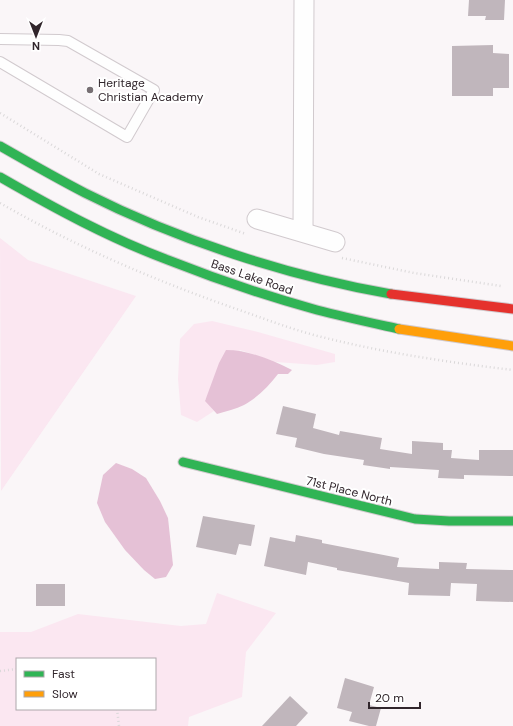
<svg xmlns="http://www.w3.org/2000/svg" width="513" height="726" font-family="'DM Sans',sans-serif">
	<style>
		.green { fill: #fbe7f1; fill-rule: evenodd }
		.water { fill: #e5c1d6 }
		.building { fill: #c0b6bc }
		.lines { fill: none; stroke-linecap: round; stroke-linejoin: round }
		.lane-casing { stroke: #d1cace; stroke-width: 12 }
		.street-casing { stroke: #d1cace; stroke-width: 21 }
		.fast-casing { stroke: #d1cace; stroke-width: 11 }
		.slow-casing { stroke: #d1cace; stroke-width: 11 }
		.jam-casing { stroke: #d1cace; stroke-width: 11 }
		.path { stroke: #dad8d9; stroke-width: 2.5; stroke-dasharray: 1 3; stroke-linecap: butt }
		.lane { stroke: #fefefe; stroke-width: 10 }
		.street { stroke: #fefefe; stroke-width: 19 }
		.fast { stroke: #30b455; stroke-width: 9 }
		.slow { stroke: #ff9f0a; stroke-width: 9 }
		.jam { stroke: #e5322d; stroke-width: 9 }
		.poi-dot { fill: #776f73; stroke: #fff; stroke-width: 1.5 }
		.labels { text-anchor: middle; stroke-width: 4; stroke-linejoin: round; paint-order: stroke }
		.poi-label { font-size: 12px; fill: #31262c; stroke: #fff; text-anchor: start }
		.street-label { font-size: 12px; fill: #31262c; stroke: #fff }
	</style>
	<rect width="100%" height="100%" fill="#faf6f8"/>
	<g class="green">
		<polygon points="0,238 28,260 136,296 1,491"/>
		<polygon points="212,321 258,332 335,354 335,362 317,365 276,362 240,350 205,400 214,411 197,422 181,415 178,379 180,339 194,324"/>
		<path d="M217,593l59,20 -30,39 -4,45 -53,20 -1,9h-188v-94h31l47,-18 103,12 25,-2zM17,659h138v50h-138z"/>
	</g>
	<g class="water">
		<path d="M226,350c23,0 46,10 66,20l-4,4h-10c-9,12 -21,24 -34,31 -8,4 -18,6 -27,9l-12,-13 14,-38z"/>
		<polygon points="116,463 132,469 146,478 160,501 168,518 173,565 166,577 155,579 144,570 125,550 105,522 97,503 103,475"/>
	</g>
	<g class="building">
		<polygon points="469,0 505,0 504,20 485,20 486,16 468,16"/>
		<polygon points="493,45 493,53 509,54 509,88 493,88 493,96 452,96 452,46"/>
		<polygon points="283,406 316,414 313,428 339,435 340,431 382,438 380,449 412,454 412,441 443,443 443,450 452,450 451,458 479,460 479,450 513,450 513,476 464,475 464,479 438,478 439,470 390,467 390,469 363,465 364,460 324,454 295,447 297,438 276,434"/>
		<polygon points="203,516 255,525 251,546 239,544 236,555 196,547"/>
		<polygon points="296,535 322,540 322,543 399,558 397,567 439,569 439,562 467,563 466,569 513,570 513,602 476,601 477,584 451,583 450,596 408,595 409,583 337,570 337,568 308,562 306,575 264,566 270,537 295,542"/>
		<rect x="36" y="584" width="29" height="22"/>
		<polygon points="345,678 374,687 369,705 381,708 376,726 369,726 349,721 352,712 337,708"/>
		<polygon points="290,696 308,713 296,726 262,726"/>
	</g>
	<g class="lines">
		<defs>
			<polyline id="lane" points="0,39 59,40 68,41 154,90 127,137 0,62"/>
			<g id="street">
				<polyline points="257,219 335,242"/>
				<polyline points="303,231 304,0"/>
			</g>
			<g id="fast">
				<path d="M0,146c28,16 56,32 85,47 93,47 203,83 306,101"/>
				<path d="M0,177c54,31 109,61 168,83 48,19 98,36 149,50 27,7 55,13 82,19"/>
				<polyline points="183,462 415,519 449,521 513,521"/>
			</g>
			<polyline id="slow" points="399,329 513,346"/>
			<polyline id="jam" points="391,294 513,309"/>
		</defs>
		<use href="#lane" class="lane-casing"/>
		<use href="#street" class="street-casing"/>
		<use href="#fast" class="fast-casing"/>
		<use href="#slow" class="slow-casing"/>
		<use href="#jam" class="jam-casing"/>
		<g class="path">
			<polyline points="0,113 99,174 198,217 246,234"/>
			<path d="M0,203c73,42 149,75 228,103 29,10 57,21 86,29 65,17 132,27 199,35"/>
			<polyline points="342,258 414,273 501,286"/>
			<polyline points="0,671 17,669"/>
			<polyline points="117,709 119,726"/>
		</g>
		<use href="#lane" class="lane"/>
		<use href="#street" class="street"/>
		<use href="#fast" class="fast"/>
		<use href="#slow" class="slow"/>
		<use href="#jam" class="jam"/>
	</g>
	<circle class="poi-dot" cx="90" cy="90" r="4"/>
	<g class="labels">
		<g class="poi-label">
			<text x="98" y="87">Heritage<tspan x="98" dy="14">Christian Academy</tspan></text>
		</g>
		<g class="street-label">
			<text transform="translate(252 277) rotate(19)" y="4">Bass Lake Road</text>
			<text transform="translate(349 491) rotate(14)" y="4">71st Place North</text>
		</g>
	</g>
	<rect x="16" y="658" width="140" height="52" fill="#ffffff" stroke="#ada8ab"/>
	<rect x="24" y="671" width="20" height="6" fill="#30b455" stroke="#ada8ab"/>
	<text x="52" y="678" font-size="12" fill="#31262c">Fast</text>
	<rect x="24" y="691" width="20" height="6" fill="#ff9f0a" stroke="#ada8ab"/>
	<text x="52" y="698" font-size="12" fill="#31262c">Slow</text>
	<g transform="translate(36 36) rotate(180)" stroke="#ffffff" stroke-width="3" paint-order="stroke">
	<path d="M0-3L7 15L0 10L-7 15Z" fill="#31262c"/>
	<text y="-6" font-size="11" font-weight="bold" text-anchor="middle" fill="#31262c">N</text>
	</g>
	<path d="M369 702v6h51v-6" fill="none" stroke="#31262c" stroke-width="2"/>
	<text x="375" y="702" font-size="12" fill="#31262c" stroke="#ffffff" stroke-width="3" paint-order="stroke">20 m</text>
</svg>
